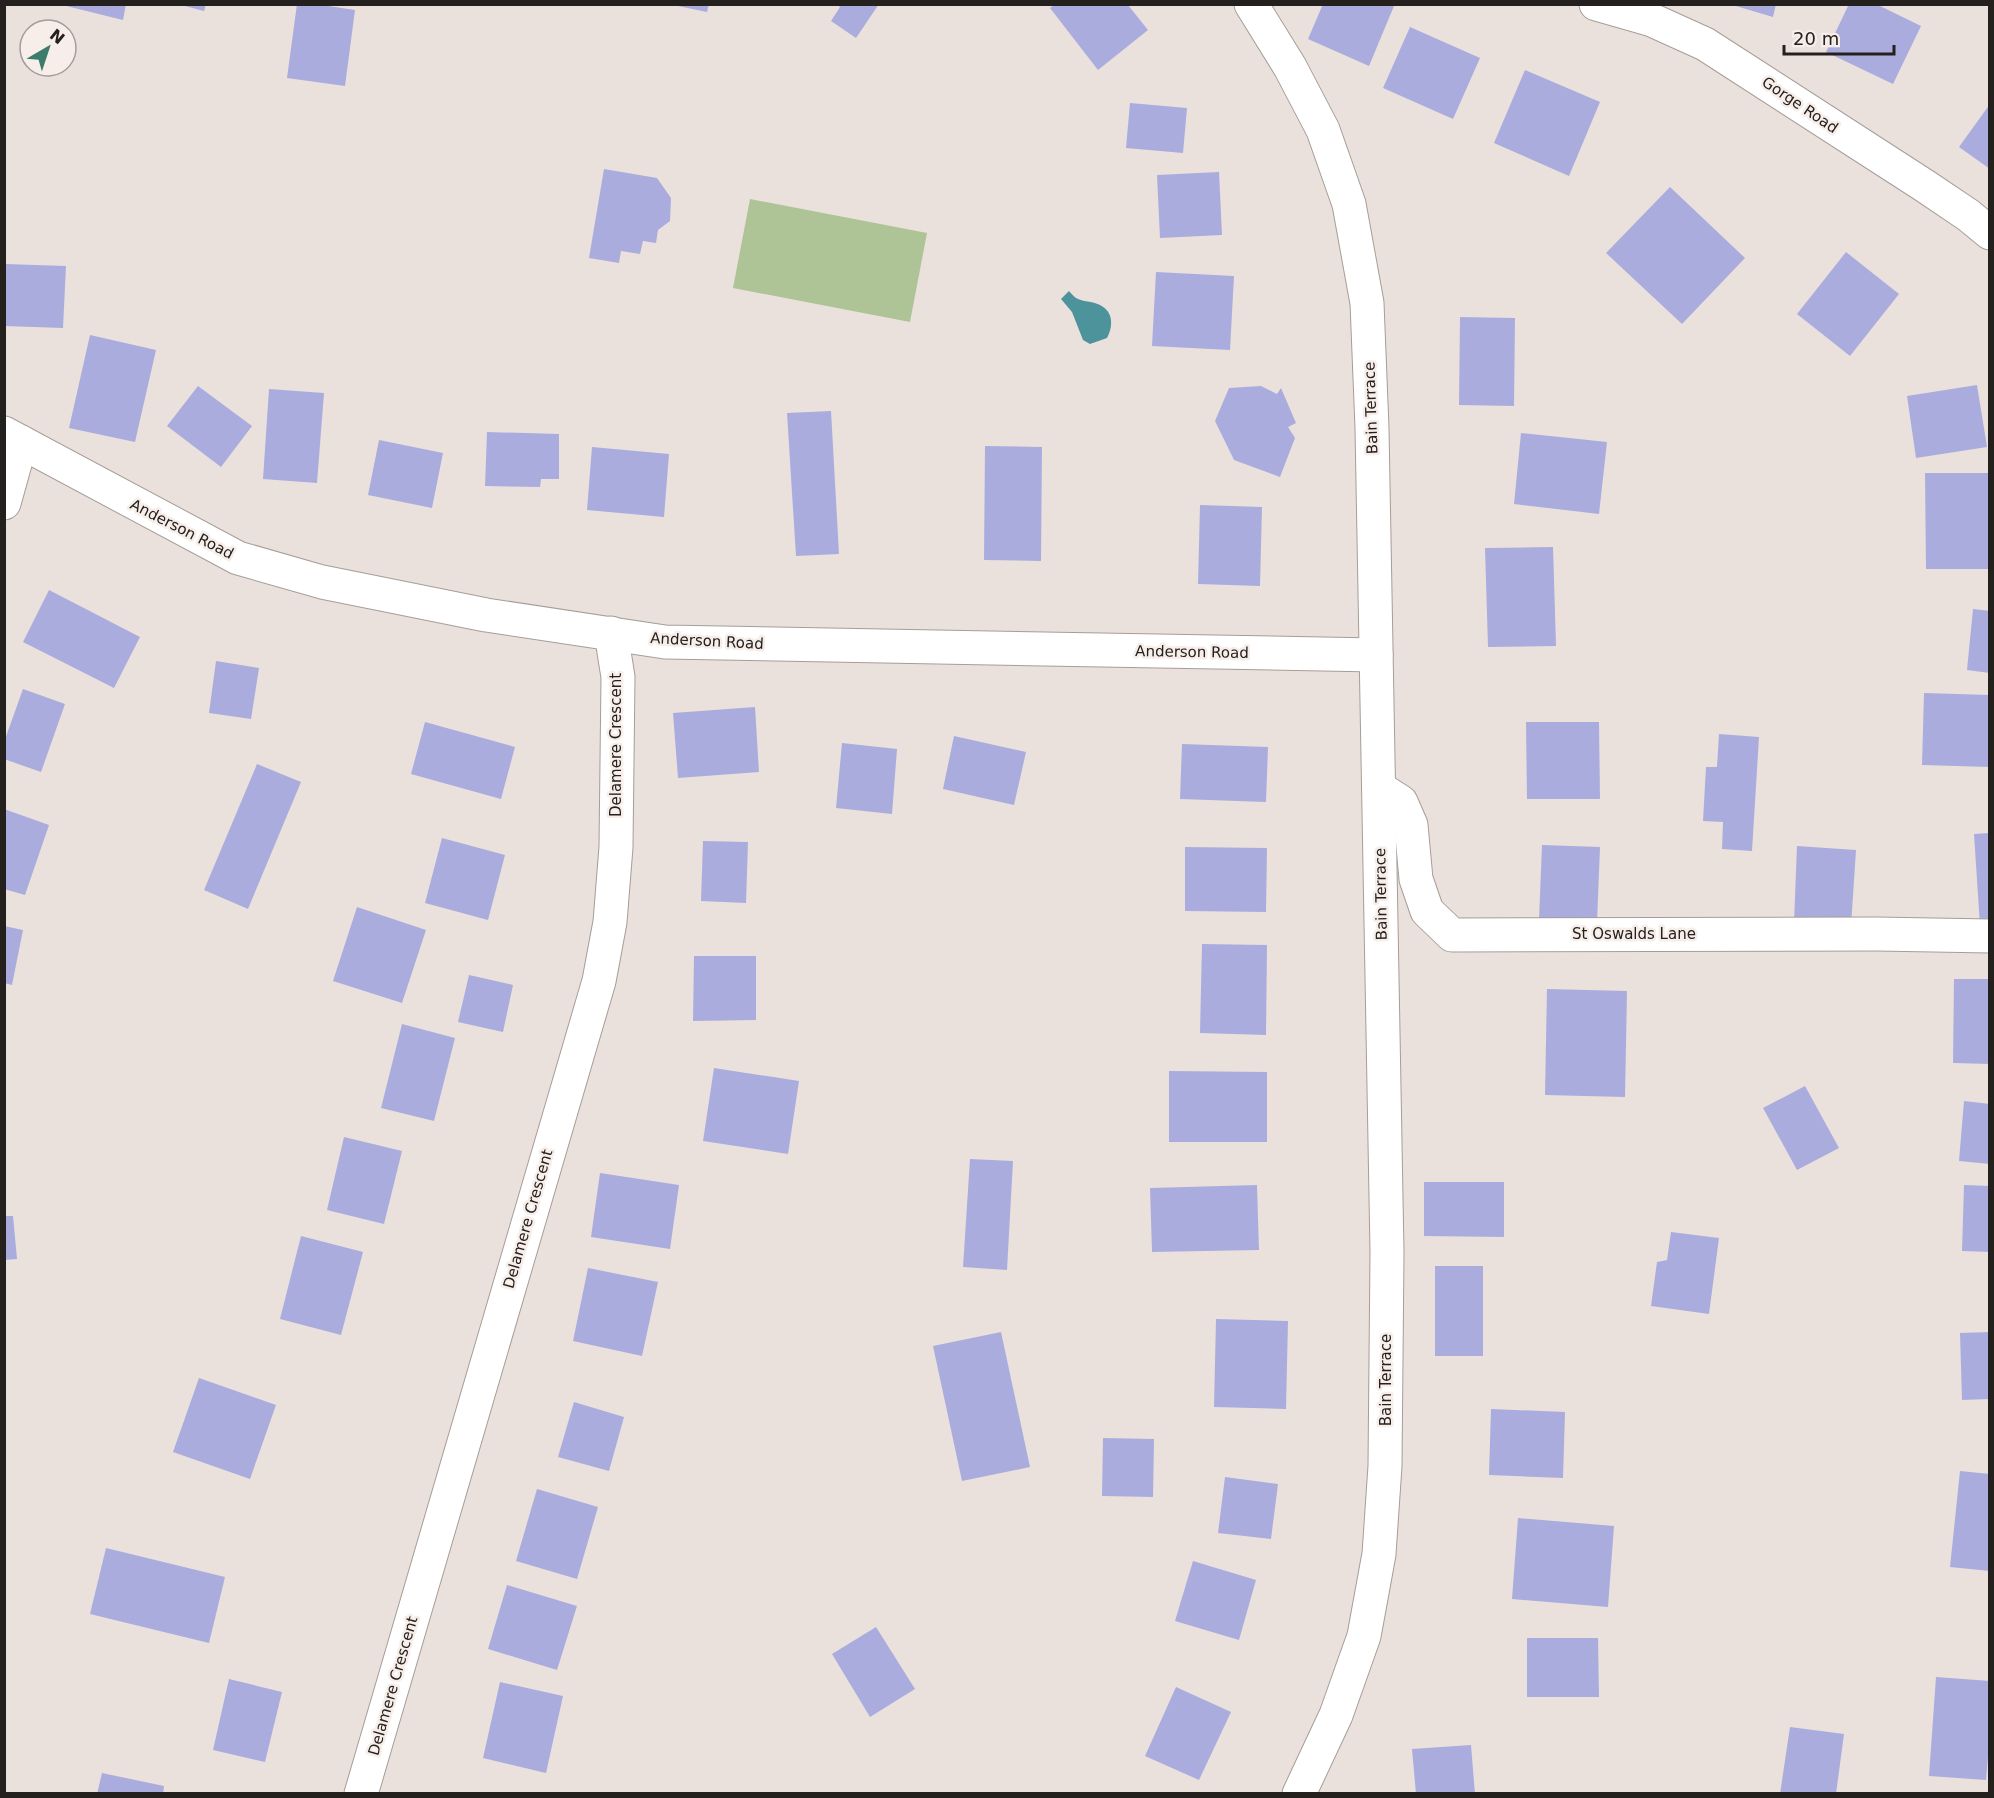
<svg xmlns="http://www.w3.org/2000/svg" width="1994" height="1798" font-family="'DejaVu Sans',sans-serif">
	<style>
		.green { fill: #aec396 }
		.water { fill: #4d939b }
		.building { fill: #aaacde }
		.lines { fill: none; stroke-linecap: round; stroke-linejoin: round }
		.minor-casing { stroke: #a69d98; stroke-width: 35 }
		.minor { stroke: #fff; stroke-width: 33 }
		.labels { text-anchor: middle; stroke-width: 5; stroke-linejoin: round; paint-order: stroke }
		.street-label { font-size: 15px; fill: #24201e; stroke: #f7eee9 }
	</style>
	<rect width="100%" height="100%" fill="#eae1dc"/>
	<polygon class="green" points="750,199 927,233 910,322 733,288"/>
	<path class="water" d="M1069,291c2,2 4,5 7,7 7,4 16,3 24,7 14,7 13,22 7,33l-17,6 -7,-4 -11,-28 -11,-13z"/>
	<g class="building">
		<polygon points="58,4 126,4 123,20"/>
		<polygon points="177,4 206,4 204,11"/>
		<polygon points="297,4 315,4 355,10 345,86 287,78"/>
		<polygon points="668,4 709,4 707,12"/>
		<polygon points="836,4 879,4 856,38 831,21 840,7"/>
		<polygon points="1323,4 1390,4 1394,6 1369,66 1308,39"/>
		<polygon points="1729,4 1776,4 1773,17"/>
		<polygon points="1849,4 1876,4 1921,26 1893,84 1826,52"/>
		<polygon points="1054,5 1128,5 1148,30 1098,70 1050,8"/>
		<polygon points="1410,27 1480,58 1453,119 1383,88"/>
		<polygon points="1525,70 1600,102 1569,176 1494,143"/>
		<polygon points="1130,103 1187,108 1183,153 1126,148"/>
		<polygon points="1990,104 1990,169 1959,147"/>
		<polygon points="604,169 657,178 671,198 670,221 658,230 656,243 643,241 640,254 621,251 619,263 589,258"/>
		<polygon points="1219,172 1222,235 1160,238 1157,175"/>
		<polygon points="1670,187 1745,258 1682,324 1606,253"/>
		<polygon points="1846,252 1899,294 1850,356 1797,314"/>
		<polygon points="5,264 66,266 63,328 4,326"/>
		<polygon points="1156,272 1234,276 1230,350 1152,346"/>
		<polygon points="1460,317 1515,318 1514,406 1459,405"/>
		<polygon points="90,335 156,350 135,442 69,428"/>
		<polygon points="1977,385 1987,447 1916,458 1907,396"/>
		<polygon points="198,386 252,426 221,467 167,426"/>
		<polygon points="1261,386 1277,394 1281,388 1296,423 1288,427 1295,438 1280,477 1234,460 1215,421 1229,388"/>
		<polygon points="269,389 324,393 317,483 263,479"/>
		<polygon points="831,411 839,554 796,556 787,413"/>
		<polygon points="487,432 559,434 559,479 541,479 540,487 485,486"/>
		<polygon points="1521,433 1607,442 1599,514 1514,504"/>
		<polygon points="379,440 443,453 432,508 368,495"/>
		<polygon points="985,446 1042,447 1041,561 984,560"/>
		<polygon points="592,447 669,454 664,517 587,510"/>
		<polygon points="1925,473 1990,473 1990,569 1926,569"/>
		<polygon points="1200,505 1262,507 1260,586 1198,584"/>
		<polygon points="1553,547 1556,646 1488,647 1485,548"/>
		<polygon points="49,590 140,637 114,688 23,642"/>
		<polygon points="1973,609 1990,611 1990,673 1967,670"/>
		<polygon points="216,661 259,668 251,719 209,713"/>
		<polygon points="23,689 65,704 41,772 4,759 4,742"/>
		<polygon points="1924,693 1990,695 1990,767 1922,765"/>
		<polygon points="755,707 759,772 678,778 673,713"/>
		<polygon points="425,722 515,747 501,799 411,774"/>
		<polygon points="1526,722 1599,722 1600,799 1527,799"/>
		<polygon points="1719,734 1759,737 1752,851 1722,849 1723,822 1703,821 1706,767 1717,767"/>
		<polygon points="954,736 1026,752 1014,805 943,789"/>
		<polygon points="842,743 897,749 892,814 836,808"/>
		<polygon points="1182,744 1268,747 1266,802 1180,799"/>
		<polygon points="257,764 301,782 248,909 204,890"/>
		<polygon points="4,809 49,825 25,895 4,889"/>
		<polygon points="1990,833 1990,925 1980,926 1974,834"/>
		<polygon points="442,838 505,855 488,920 425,903"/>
		<polygon points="703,841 748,842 746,903 701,901"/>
		<polygon points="1542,845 1600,847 1597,922 1539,920"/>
		<polygon points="1797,846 1856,850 1851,926 1794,922"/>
		<polygon points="1185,847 1267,848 1266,912 1185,911"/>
		<polygon points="357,907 426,930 402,1003 333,981"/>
		<polygon points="4,926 23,930 12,985 4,983"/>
		<polygon points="1202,944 1267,945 1266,1035 1200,1033"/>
		<polygon points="694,956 756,956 756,1020 693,1021"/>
		<polygon points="469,975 513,985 503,1032 458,1022"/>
		<polygon points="1954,979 1990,979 1990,1064 1953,1063"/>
		<polygon points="1547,989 1627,991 1625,1097 1545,1095"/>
		<polygon points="402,1024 455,1038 434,1121 381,1108"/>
		<polygon points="714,1068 799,1081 788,1154 703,1141"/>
		<polygon points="1169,1071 1267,1072 1267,1142 1169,1142"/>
		<polygon points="1805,1086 1839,1148 1797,1170 1763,1108"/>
		<polygon points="1964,1101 1990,1104 1990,1164 1959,1161"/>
		<polygon points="344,1137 402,1151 384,1224 327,1210"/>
		<polygon points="970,1159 1013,1161 1007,1270 963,1267"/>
		<polygon points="600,1173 679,1185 670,1249 591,1237"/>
		<polygon points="1424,1182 1504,1182 1504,1237 1424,1236"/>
		<polygon points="1257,1185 1259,1250 1152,1252 1150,1188"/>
		<polygon points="1964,1185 1990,1186 1990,1252 1962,1251"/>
		<polygon points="4,1216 13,1216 17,1259 4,1260"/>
		<polygon points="1671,1232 1719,1238 1709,1314 1651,1306 1657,1262 1667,1260"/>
		<polygon points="301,1236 363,1252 341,1335 280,1319"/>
		<rect x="1435" y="1266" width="48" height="90"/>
		<polygon points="588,1268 658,1282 642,1356 573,1341"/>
		<polygon points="1216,1319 1288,1321 1286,1409 1214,1407"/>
		<polygon points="1001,1332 1030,1467 962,1481 933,1346"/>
		<polygon points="1990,1332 1990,1399 1962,1400 1960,1333"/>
		<polygon points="199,1378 276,1405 250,1479 173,1452"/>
		<polygon points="574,1402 624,1417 609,1471 558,1457"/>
		<polygon points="1491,1409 1565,1412 1563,1478 1489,1475"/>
		<polygon points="1103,1438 1154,1439 1153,1497 1102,1496"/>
		<polygon points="1960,1471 1990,1474 1990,1571 1950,1567"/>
		<polygon points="1225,1477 1278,1484 1271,1539 1218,1533"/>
		<polygon points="537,1489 598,1507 577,1579 516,1561"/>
		<polygon points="1518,1518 1614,1526 1608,1607 1512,1599"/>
		<polygon points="106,1548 225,1577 209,1643 90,1614"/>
		<polygon points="1193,1561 1256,1580 1239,1640 1175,1621"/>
		<polygon points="507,1585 577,1606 557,1670 488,1649"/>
		<polygon points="876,1627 915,1689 870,1717 832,1654"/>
		<polygon points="1527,1638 1598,1638 1599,1697 1527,1697"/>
		<polygon points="1936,1677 1990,1681 1990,1734 1986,1780 1929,1776"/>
		<polygon points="229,1679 282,1692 265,1762 213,1750"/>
		<polygon points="500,1682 563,1696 546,1773 483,1758"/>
		<polygon points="1176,1687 1231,1712 1199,1780 1145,1756"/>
		<polygon points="1790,1727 1844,1734 1836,1794 1780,1794"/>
		<polygon points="1471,1745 1475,1794 1416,1794 1412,1749"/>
		<polygon points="102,1773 164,1786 163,1794 97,1794"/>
	</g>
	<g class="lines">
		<defs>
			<g id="minor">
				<polyline points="1251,4 1290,67 1323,130 1349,204 1367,303 1372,428 1387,1252 1385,1466 1379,1554 1364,1636 1336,1715 1299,1794"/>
				<polyline points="1596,4 1652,20 1705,44 1925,186 1968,215 1990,233"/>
				<polyline points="4,433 238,558 322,582 486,615 665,642 1376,655"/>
				<polyline points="4,503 21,442"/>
				<polyline points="1379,788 1401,802 1411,825 1416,879 1427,911 1452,935 1877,934 1990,936"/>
				<polyline points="361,1794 599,981 610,922 616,847 618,677 611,633"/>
			</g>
		</defs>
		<use href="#minor" class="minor-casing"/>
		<use href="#minor" class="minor"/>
	</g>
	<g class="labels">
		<g class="street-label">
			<text transform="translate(1800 105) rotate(34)" y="5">Gorge Road</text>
			<text transform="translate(1371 408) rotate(-92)" y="5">Bain Terrace</text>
			<text transform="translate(182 529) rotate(27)" y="5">Anderson Road</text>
			<text transform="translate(707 641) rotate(3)" y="5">Anderson Road</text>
			<text transform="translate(1192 652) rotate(1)" y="5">Anderson Road</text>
			<text transform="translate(616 745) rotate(-90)" y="5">Delamere Crescent</text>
			<text transform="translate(1381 894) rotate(-91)" y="5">Bain Terrace</text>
			<text x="1634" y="939">St Oswalds Lane</text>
			<text transform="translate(528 1219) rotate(-74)" y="5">Delamere Crescent</text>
			<text transform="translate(1386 1380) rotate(-90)" y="5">Bain Terrace</text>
			<text transform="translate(393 1686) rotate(-74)" y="5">Delamere Crescent</text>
		</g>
	</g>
	<rect width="1994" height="1798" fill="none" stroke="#24201e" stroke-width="12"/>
	<g transform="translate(48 48) rotate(39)"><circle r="28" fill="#f7eee9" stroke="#a39c98" stroke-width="1.5"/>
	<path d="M0-4.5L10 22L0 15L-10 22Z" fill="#3d7c6a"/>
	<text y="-9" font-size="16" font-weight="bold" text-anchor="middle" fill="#24201e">N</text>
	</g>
	<path d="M1784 45v9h110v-9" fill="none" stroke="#24201e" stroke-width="3"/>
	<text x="1793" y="45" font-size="18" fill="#24201e" stroke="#f7eee9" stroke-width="4.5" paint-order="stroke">20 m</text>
</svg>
